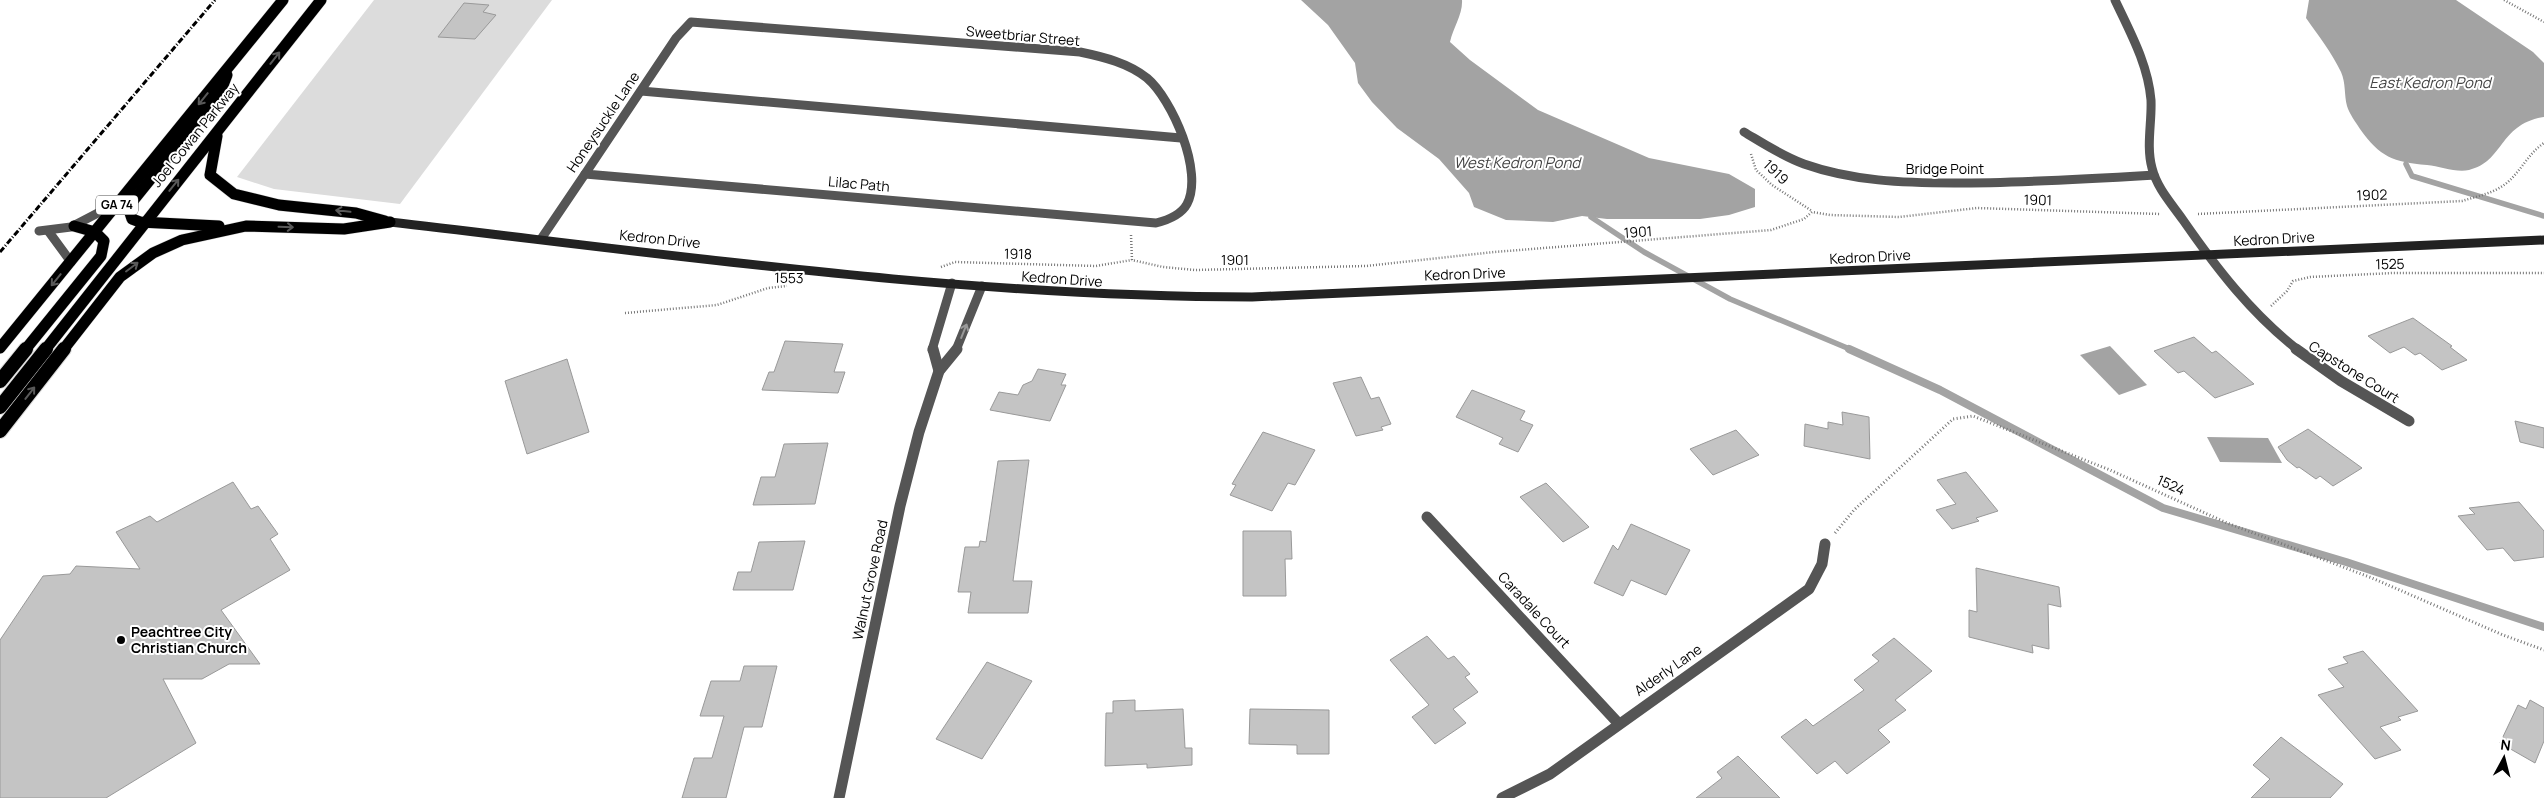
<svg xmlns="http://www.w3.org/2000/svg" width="2544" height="798" font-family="Manrope,sans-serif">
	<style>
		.green { fill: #dcdcdc }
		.water { fill: #a3a3a3 }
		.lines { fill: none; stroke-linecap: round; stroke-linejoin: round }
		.stream-far1 { stroke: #a3a3a3; stroke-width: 5.5 }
		.stream { stroke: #a3a3a3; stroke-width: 8 }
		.building { fill: #c4c4c4; stroke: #999 }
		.primary-far1-casing { stroke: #dbdbdb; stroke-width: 12 }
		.primary-casing { stroke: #dbdbdb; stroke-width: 16 }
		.path-far1 { stroke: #777; stroke-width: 2.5; stroke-dasharray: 1 2; stroke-linecap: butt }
		.path { stroke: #777; stroke-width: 3; stroke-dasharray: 1 2.5; stroke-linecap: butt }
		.lane { stroke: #555; stroke-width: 9 }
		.street-far1 { stroke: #555; stroke-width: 9 }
		.street { stroke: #555; stroke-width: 11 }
		.secondary { stroke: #222; stroke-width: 9 }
		.primary-far1 { stroke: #000; stroke-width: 11 }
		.primary { stroke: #000; stroke-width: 14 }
		.rail { stroke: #000; stroke-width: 3; stroke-dasharray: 6 2 1 2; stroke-linecap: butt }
		.oneway { stroke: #595959 }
		.oneway2 { stroke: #999 }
		.poi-dot { fill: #000; stroke: #fff; stroke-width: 2 }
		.labels { text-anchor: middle; stroke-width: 4; stroke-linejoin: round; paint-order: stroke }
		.shield { fill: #fff; stroke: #4c4c4c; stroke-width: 1 }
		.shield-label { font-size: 12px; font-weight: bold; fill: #000 }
		.street-label { font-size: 14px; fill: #000; stroke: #fff }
		.poi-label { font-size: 14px; font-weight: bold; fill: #000; stroke: #fff; text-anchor: start }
		.water-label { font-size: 15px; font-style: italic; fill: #444; stroke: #fff }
	</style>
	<rect width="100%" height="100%" fill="#fff"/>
	<polygon class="green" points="374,0 552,0 400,204 274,189 237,177"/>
	<g class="water">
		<path d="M1301,0h161c1,14 -9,28 -12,42l20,18 68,50 111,48 80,16 26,15v18l-26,8 -29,4h-93l-25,-3 -29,6 -47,-2 -32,-13 -5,-14 -30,-34 -42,-31 -25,-26 -14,-19 -3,-20 -27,-38z"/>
		<path d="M2309,0h147l77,52 11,11v54c-45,7 -40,45 -75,53 -13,3 -29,-4 -42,-5 -34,-3 -47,-8 -67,-36 -4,-6 -11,-16 -13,-23 -3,-11 -1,-23 -6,-34 -9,-19 -23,-37 -35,-54z"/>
		<polygon points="2110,346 2147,385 2119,395 2080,355"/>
		<polygon points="2207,437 2268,438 2282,463 2220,462"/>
	</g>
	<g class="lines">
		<g class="stream-far1">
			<polyline points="2406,164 2412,176 2544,216"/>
			<polyline points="1591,217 1644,252 1730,299 1852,350"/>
		</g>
		<polyline class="stream" points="1849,349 1940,390 2163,508 2346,562 2544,627"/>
	</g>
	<g class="building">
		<polygon points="464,3 489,5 483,12 496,15 475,39 438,37"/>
		<polygon points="2413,318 2452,346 2450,347 2467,360 2442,370 2420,353 2415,355 2404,347 2390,353 2368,336"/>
		<polygon points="2194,337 2212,353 2216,351 2254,384 2215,398 2184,371 2178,373 2154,351"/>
		<polygon points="785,341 843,344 834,372 845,372 838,393 762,390 769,372 774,372"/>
		<polygon points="567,359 589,432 527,454 505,381"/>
		<polygon points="1038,369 1066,374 1061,385 1066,385 1050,421 990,410 999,392 1018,395 1023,385 1032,381"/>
		<polygon points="1361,377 1371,399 1379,397 1391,424 1381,427 1383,430 1356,436 1333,383"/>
		<polygon points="1472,390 1525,411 1520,420 1533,425 1518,452 1499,444 1503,438 1456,417"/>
		<polygon points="1842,412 1869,417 1870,459 1804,446 1805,424 1828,429 1828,422 1843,425"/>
		<polygon points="2515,421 2544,428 2544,448 2520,442"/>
		<polygon points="2308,429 2362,468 2333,486 2320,476 2316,479 2299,467 2297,468 2287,460 2278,447"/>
		<polygon points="1736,430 1759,455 1713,475 1690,449"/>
		<polygon points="1263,432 1315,450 1295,485 1288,483 1272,511 1230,495 1236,485 1232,484"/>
		<polygon points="828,443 815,504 753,505 761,477 775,477 784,444"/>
		<polygon points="1029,460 1013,581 1032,581 1028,613 968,613 971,592 958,592 965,547 979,547 980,541 986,542 998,461"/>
		<polygon points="1966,472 1998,511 1976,518 1979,521 1952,529 1936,510 1956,504 1937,480"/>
		<polygon points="233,482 251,509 258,506 278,534 270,539 290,570 221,610 260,664 229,664 202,679 163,679 196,743 106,798 0,798 0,640 43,576 70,574 76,566 140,569 116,532 150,516 157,522"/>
		<polygon points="1546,483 1589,527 1563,542 1520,497"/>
		<polygon points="2519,502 2544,531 2544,557 2514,561 2503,548 2487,550 2458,516 2475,514 2469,508"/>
		<polygon points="1631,524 1690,550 1666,595 1631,580 1623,596 1594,583 1613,545 1618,550"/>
		<polygon points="1243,531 1291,531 1292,559 1285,559 1286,596 1243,596"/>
		<polygon points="805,541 793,590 733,590 738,572 751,572 759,542"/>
		<polygon points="1976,568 2059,587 2061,607 2048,604 2049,649 2032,645 2033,653 1969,637 1969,610 1977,612"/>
		<polygon points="1427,636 1448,659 1454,656 1470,674 1465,677 1478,692 1453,709 1466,723 1435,744 1412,717 1429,705 1390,660"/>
		<polygon points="1894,638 1932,671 1895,700 1906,710 1878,730 1890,742 1847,774 1835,761 1817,774 1781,737 1806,719 1813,726 1864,690 1854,680 1879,661 1872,655"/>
		<polygon points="2363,651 2418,711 2398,717 2401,720 2380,727 2401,750 2375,759 2318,695 2344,687 2328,669 2348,663 2343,657"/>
		<polygon points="987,662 1032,681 982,759 936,739"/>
		<polygon points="744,666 777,666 762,727 744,727 726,798 682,798 694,758 712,758 724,716 700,716 711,681 740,681"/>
		<polygon points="1135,700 1135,711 1183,709 1185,748 1192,748 1192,765 1147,768 1147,764 1105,766 1106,713 1113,713 1113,701"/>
		<polygon points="2530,700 2544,708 2544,741 2535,763 2500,743 2518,705 2526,709"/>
		<polygon points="1250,709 1329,710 1329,754 1297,754 1297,745 1249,744"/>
		<polygon points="2281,737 2343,784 2330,798 2251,798 2270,779 2253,765"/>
		<polygon points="1738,756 1780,798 1696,798 1722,778 1717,772"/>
	</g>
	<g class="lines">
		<defs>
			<g id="primary-far1">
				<polyline points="217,136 210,175 234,194 279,205 356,213 385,221"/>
				<polyline points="219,226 140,222 132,219 128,207 220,93 227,75"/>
				<polyline points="0,348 283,0"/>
				<polyline points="25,350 101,256 104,241 95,232 74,226"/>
				<polyline points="45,350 321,0"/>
				<polyline points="63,350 120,277 153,253 182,240 246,226 344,229 390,222"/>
			</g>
			<g id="primary">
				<polyline points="0,381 26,349"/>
				<polyline points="0,407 46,349"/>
				<polyline points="0,431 64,349"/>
			</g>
		</defs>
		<use href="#primary-far1" class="primary-far1-casing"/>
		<use href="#primary" class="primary-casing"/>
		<g class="path-far1">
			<polyline points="2504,0 2544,22"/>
			<polyline points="1751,154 1756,170 1772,185 1812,211"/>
			<path d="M2198,214l264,-13c16,-5 34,-8 47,-20 13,-12 20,-28 35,-38"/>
			<polyline points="1131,235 1132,260 1163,267 1195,270 1366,266 1494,252 1771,230 1804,219 1812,212 1830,215 1899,217 1977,208 2160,214"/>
			<polyline points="941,267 955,262 1096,266 1132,260"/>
			<polyline points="2271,306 2287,291 2293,281 2310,277 2393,273 2544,273"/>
			<polyline points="625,313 717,305 768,288 787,286"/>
		</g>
		<polyline class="path" points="1835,533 1854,510 1953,419 1973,416 2110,470 2227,523 2372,578 2503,635 2544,650"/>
		<g class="lane">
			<polyline points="641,91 1181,138"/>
			<polyline points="39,231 71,227 117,203"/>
			<polyline points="49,232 71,262"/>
		</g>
		<g class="street-far1">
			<path d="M2115,0c15,32 33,64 36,100 1,22 -5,46 1,68 5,20 19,35 31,52 34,49 68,93 115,130"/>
			<path d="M691,22l389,30c24,5 48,11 67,26 25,21 57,94 40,126 -6,11 -19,16 -31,19l-571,-49 91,-136z"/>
			<path d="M1744,132c20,12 38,24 60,32 48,17 100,19 150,19 67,0 133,-4 200,-8"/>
			<polyline points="541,239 585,174"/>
			<polyline points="932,350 952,283"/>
			<polyline points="956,350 982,286"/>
		</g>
		<g class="street">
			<polyline points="933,349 939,371"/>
			<polyline points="2296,349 2341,381 2409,421"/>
			<polyline points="1427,517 1619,724"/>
			<polyline points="839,798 900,506 919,432 939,371 957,349"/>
			<polyline points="1502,798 1550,774 1809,589 1822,564 1825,544"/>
		</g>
		<path class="secondary" d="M390,222c285,33 575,75 862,75l1292,-57"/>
		<use href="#primary-far1" class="primary-far1"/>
		<use href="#primary" class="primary"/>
		<polyline class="rail" points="0,252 215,0"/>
	</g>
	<defs><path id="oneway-shaft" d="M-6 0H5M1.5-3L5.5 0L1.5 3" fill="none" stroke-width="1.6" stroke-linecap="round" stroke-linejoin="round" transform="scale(1.25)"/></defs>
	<g class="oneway">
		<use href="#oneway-shaft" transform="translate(275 58) rotate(-52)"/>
		<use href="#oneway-shaft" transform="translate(203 99) rotate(129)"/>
		<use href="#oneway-shaft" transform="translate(174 185) rotate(-51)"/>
		<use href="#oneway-shaft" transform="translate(343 211) rotate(-174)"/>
		<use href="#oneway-shaft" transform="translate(286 227) rotate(2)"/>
		<use href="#oneway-shaft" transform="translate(132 267) rotate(-37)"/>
		<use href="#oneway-shaft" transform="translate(56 280) rotate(129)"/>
		<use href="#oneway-shaft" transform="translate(30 393) rotate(-52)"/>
	</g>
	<use class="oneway2" href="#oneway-shaft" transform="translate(964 331) rotate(-68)"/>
	<circle class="poi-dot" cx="121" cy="640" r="5"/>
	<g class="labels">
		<rect class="shield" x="96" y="195.5" width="42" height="19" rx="4"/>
		<g class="shield-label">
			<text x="117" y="209">GA 74</text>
		</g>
		<g class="street-label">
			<text transform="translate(1023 36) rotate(5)" y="5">Sweetbriar Street</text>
			<text transform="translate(603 122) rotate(-56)" y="5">Honeysuckle Lane</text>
			<text transform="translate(195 135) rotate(-51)" y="5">Joel Cowan Parkway</text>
			<text x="1945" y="174">Bridge Point</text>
			<text transform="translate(1776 172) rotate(44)" y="5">1919</text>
			<text transform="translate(859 184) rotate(5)" y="5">Lilac Path</text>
			<text transform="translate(2372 195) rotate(-2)" y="5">1902</text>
			<text transform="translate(2038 200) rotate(1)" y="5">1901</text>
			<text transform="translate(1638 232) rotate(-4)" y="5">1901</text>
			<text transform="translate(660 239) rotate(6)" y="5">Kedron Drive</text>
			<text transform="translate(2274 239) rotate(-3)" y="5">Kedron Drive</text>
			<text transform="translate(1018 254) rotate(1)" y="5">1918</text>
			<text transform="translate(1870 257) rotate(-3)" y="5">Kedron Drive</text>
			<text x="1235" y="265">1901</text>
			<text transform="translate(2390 264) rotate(-1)" y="5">1525</text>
			<text transform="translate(1465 274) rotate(-2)" y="5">Kedron Drive</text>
			<text transform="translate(789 278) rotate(1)" y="5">1553</text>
			<text transform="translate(1062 279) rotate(4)" y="5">Kedron Drive</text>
			<text transform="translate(2354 372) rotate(32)" y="5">Capstone Court</text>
			<text transform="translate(2171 485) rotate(24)" y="5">1524</text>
			<text transform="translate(870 580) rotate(-78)" y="5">Walnut Grove Road</text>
			<text transform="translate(1534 610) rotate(47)" y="5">Caradale Court</text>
			<text transform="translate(1668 670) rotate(-35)" y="5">Alderly Lane</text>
		</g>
		<g class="poi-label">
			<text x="131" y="637">Peachtree City<tspan x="131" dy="16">Christian Church</tspan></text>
		</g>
		<g class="water-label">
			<text x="2430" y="88">East Kedron Pond</text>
			<text x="1517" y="168">West Kedron Pond</text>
		</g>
	</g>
	<g transform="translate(2504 758) rotate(7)" stroke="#ffffff" stroke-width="4" paint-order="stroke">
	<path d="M0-4L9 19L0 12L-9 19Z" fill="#000000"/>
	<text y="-8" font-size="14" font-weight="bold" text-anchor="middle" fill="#000000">N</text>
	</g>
</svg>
